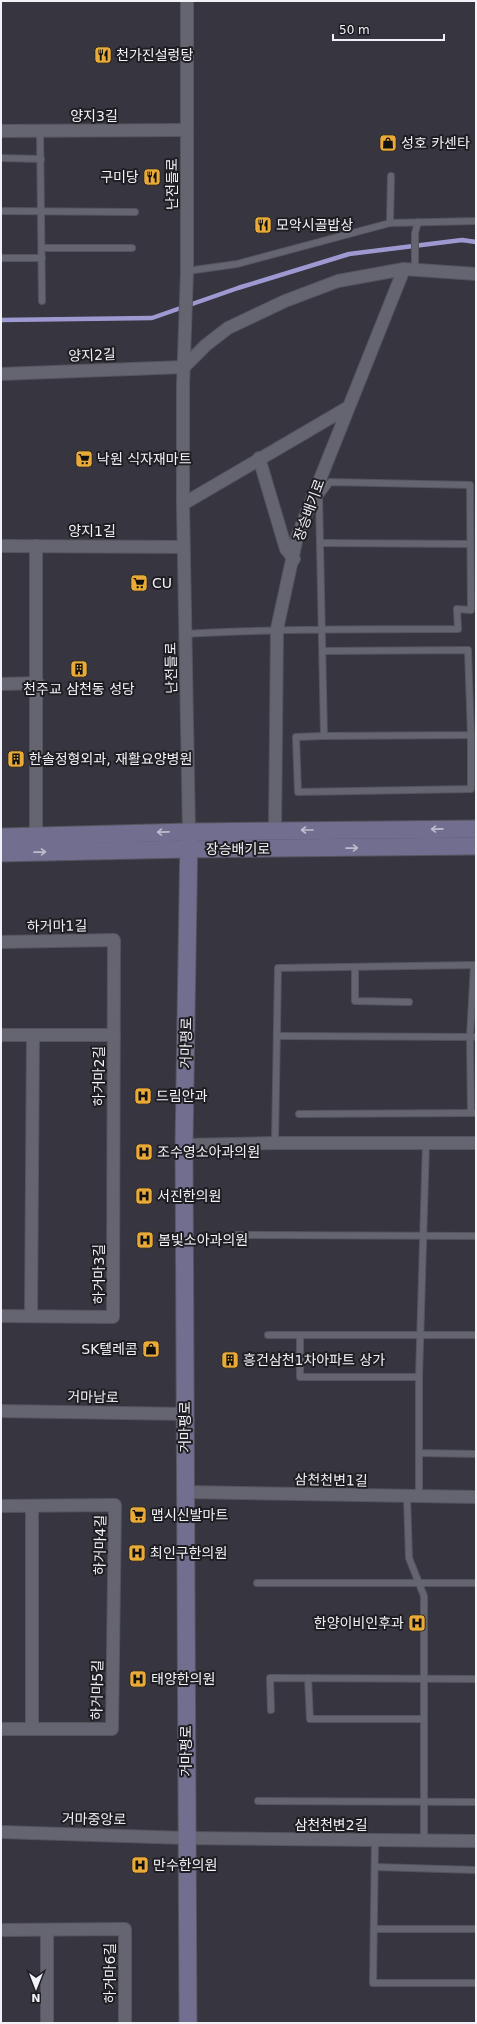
<svg xmlns="http://www.w3.org/2000/svg" width="477" height="2024" font-family="'DejaVu Sans','Noto Sans KR',sans-serif">
	<style>
		.lines { fill: none; stroke-linecap: round; stroke-linejoin: round }
		.stream { stroke: #9f99d2; stroke-width: 4.5 }
		.lane-casing { stroke: #55545d; stroke-width: 8 }
		.street-casing { stroke: #55545d; stroke-width: 14 }
		.secondary-casing { stroke: #55545d; stroke-width: 19 }
		.lane { stroke: #656571; stroke-width: 6 }
		.street { stroke: #656571; stroke-width: 12 }
		.secondary { stroke: #716e8f; stroke-width: 17 }
		.oneway { stroke: #bebdce }
		.labels { text-anchor: middle; stroke-width: 4; stroke-linejoin: round; paint-order: stroke }
		.poi-label { font-size: 14px; fill: #f1f1f8; stroke: #1e1e23; text-anchor: start }
		.street-label { font-size: 14px; fill: #f1f1f8; stroke: #1e1e23 }
	</style>
	<rect width="100%" height="100%" fill="#363540"/>
	<g class="lines">
		<polyline class="stream" points="1,320 152,318 238,288 349,254 462,240 476,242"/>
		<defs>
			<g id="lane">
				<polyline points="40,131 42,301"/>
				<polyline points="1,158 41,159"/>
				<polyline points="1,211 135,212"/>
				<polyline points="390,223 476,221"/>
				<polyline points="42,248 132,248"/>
				<polyline points="1,258 42,258"/>
				<polyline points="415,268 415,233 418,222"/>
				<polyline points="187,271 237,264 390,223 391,176"/>
				<polyline points="321,543 470,544"/>
				<path d="M185,634c91,-5 182,-5 273,-5l-1,-20 14,1 -1,-125 -140,-3 -11,15 5,239 147,-1 -3,-85 -145,1"/>
				<polyline points="324,736 296,737 298,792 471,789 471,735"/>
				<polyline points="474,965 470,1037 471,1113 476,1113"/>
				<polyline points="355,967 355,1001 409,1002"/>
				<polyline points="277,1036 476,1037"/>
				<polyline points="299,1114 471,1113"/>
				<polyline points="275,1143 278,968 476,965"/>
				<polyline points="235,1235 476,1236"/>
				<polyline points="268,1335 300,1335"/>
				<polyline points="419,1377 300,1377 300,1335 476,1335"/>
				<polyline points="419,1453 476,1454"/>
				<polyline points="407,1496 409,1558 424,1596 424,1841"/>
				<polyline points="419,1496 419,1377 426,1143"/>
				<polyline points="257,1583 476,1583"/>
				<polyline points="308,1678 310,1719 424,1719"/>
				<polyline points="271,1710 270,1678 476,1679"/>
				<polyline points="258,1801 476,1802"/>
				<polyline points="375,1840 373,1983 476,1983"/>
				<polyline points="375,1867 476,1870"/>
				<polyline points="375,1929 476,1929"/>
			</g>
			<g id="street">
				<polyline points="187,1 187,271 183,386 183,504 189,832"/>
				<polyline points="1,131 187,130"/>
				<polyline points="1,374 184,367 206,345 228,328 285,301 338,281 404,269 476,274"/>
				<polyline points="259,458 286,549 294,559"/>
				<polyline points="183,504 347,408"/>
				<polyline points="1,546 183,547"/>
				<polyline points="36,546 36,836"/>
				<polyline points="1,684 38,683"/>
				<polyline points="275,830 277,629 297,537 404,269"/>
				<polyline points="1,942 114,940 113,1317 1,1316"/>
				<polyline points="1,1035 114,1035"/>
				<polyline points="184,1145 275,1143 476,1143"/>
				<polyline points="31,1316 33,1035"/>
				<polyline points="1,1411 185,1414"/>
				<polyline points="185,1492 476,1497"/>
				<polyline points="1,1506 115,1505 112,1729 1,1729"/>
				<polyline points="32,1506 32,1729"/>
				<polyline points="1,1832 186,1838 476,1841"/>
				<polyline points="1,1930 125,1929 125,2023"/>
				<polyline points="47,2023 47,1930"/>
			</g>
			<g id="secondary">
				<polyline points="1,837 189,832 476,829"/>
				<polyline points="1,853 188,849 476,846"/>
				<polyline points="188,2023 184,1145 189,832"/>
			</g>
		</defs>
		<use href="#lane" class="lane-casing"/>
		<use href="#street" class="street-casing"/>
		<use href="#secondary" class="secondary-casing"/>
		<use href="#lane" class="lane"/>
		<use href="#street" class="street"/>
		<use href="#secondary" class="secondary"/>
	</g>
	<defs><path id="oneway-shaft" d="M-6 0H5M1.5-3L5.5 0L1.5 3" fill="none" stroke-width="1.6" stroke-linecap="round" stroke-linejoin="round"/></defs>
	<g class="oneway">
		<use href="#oneway-shaft" transform="translate(437 829) rotate(179)"/>
		<use href="#oneway-shaft" transform="translate(307 830) rotate(180)"/>
		<use href="#oneway-shaft" transform="translate(163 832) rotate(179)"/>
		<use href="#oneway-shaft" transform="translate(352 848) rotate(-1)"/>
		<use href="#oneway-shaft" transform="translate(40 852) rotate(-1)"/>
	</g>
	<defs>
		<symbol id="restaurant-square" viewBox="-11 -11 22 22"><rect x="-9" y="-9" width="18" height="18" rx="4" fill="#eaaa38" stroke="#1e1e23"/><path d="M-5-6h1v4h1v-4h1v4h1v-4h1v5L-1.5 .5V6h-2V.5L-5-1ZM5-6V6H3V1.5H1.5Q1.5-4 5-6Z" fill="#111"/></symbol>
		<symbol id="shop-square" viewBox="-11 -11 22 22"><rect x="-9" y="-9" width="18" height="18" rx="4" fill="#eaaa38" stroke="#1e1e23"/><path d="M-5-2.5h2.3a2.7 3.5 0 0 1 5.4 0H5L5.5 6h-11ZM-1.5-2.5h3a1.5 2.3 0 0 0-3 0Z" fill="#111"/></symbol>
		<symbol id="supermarket-square" viewBox="-11 -11 22 22"><rect x="-9" y="-9" width="18" height="18" rx="4" fill="#eaaa38" stroke="#1e1e23"/><path d="M-6-5.5h2.5l.6 2H6L4.5 2H-2.5L-4.4-4H-6ZM-1.5 3.2a1.3 1.3 0 1 0 .1 0ZM3 3.2a1.3 1.3 0 1 0 .1 0Z" fill="#111"/></symbol>
		<symbol id="building-square" viewBox="-11 -11 22 22"><rect x="-9" y="-9" width="18" height="18" rx="4" fill="#eaaa38" stroke="#1e1e23"/><path d="M-4-6H4V6H1V3H-1V6H-4ZM-2.5-4.3h1.7v1.8h-1.7ZM.8-4.3h1.7v1.8H.8ZM-2.5-1h1.7V.8h-1.7ZM.8-1h1.7V.8H.8Z" fill="#111"/></symbol>
		<symbol id="hospital-square" viewBox="-11 -11 22 22"><rect x="-9" y="-9" width="18" height="18" rx="4" fill="#eaaa38" stroke="#1e1e23"/><path d="M-5-5h3v3.5h4V-5h3V5h-3V1.5h-4V5h-3Z" fill="#111"/></symbol>
	</defs>
	<g fill-rule="evenodd">
		<use href="#restaurant-square" x="93" y="45" width="20" height="20"/>
		<use href="#shop-square" x="378" y="133" width="20" height="20"/>
		<use href="#restaurant-square" x="142" y="167" width="20" height="20"/>
		<use href="#restaurant-square" x="253" y="215" width="20" height="20"/>
		<use href="#supermarket-square" x="74" y="449" width="20" height="20"/>
		<use href="#supermarket-square" x="129" y="573" width="20" height="20"/>
		<use href="#building-square" x="69" y="659" width="20" height="20"/>
		<use href="#building-square" x="6" y="749" width="20" height="20"/>
		<use href="#hospital-square" x="133" y="1086" width="20" height="20"/>
		<use href="#hospital-square" x="134" y="1142" width="20" height="20"/>
		<use href="#hospital-square" x="134" y="1186" width="20" height="20"/>
		<use href="#hospital-square" x="135" y="1230" width="20" height="20"/>
		<use href="#shop-square" x="141" y="1339" width="20" height="20"/>
		<use href="#building-square" x="220" y="1350" width="20" height="20"/>
		<use href="#supermarket-square" x="128" y="1505" width="20" height="20"/>
		<use href="#hospital-square" x="127" y="1543" width="20" height="20"/>
		<use href="#hospital-square" x="407" y="1613" width="20" height="20"/>
		<use href="#hospital-square" x="128" y="1669" width="20" height="20"/>
		<use href="#hospital-square" x="130" y="1855" width="20" height="20"/>
	</g>
	<g class="labels">
		<g class="poi-label">
			<text x="116" y="60">천가진설렁탕</text>
			<text x="401" y="148">성호 카센타</text>
			<text x="139" y="182" text-anchor="end">구미당</text>
			<text x="276" y="230">모악시골밥상</text>
			<text x="97" y="464">낙원 식자재마트</text>
			<text x="152" y="588">CU</text>
			<text x="79" y="694" text-anchor="middle">천주교 삼천동 성당</text>
			<text x="29" y="764">한솔정형외과, 재활요양병원</text>
			<text x="156" y="1101">드림안과</text>
			<text x="157" y="1157">조수영소아과의원</text>
			<text x="157" y="1201">서진한의원</text>
			<text x="158" y="1245">봄빛소아과의원</text>
			<text x="138" y="1354" text-anchor="end">SK텔레콤</text>
			<text x="243" y="1365">흥건삼천1차아파트 상가</text>
			<text x="151" y="1520">맵시신발마트</text>
			<text x="150" y="1558">최인구한의원</text>
			<text x="404" y="1628" text-anchor="end">한양이비인후과</text>
			<text x="151" y="1684">태양한의원</text>
			<text x="153" y="1870">만수한의원</text>
		</g>
		<g class="street-label">
			<text x="94" y="121">양지3길</text>
			<text transform="translate(172 184) rotate(-90)" y="5">난전들로</text>
			<text transform="translate(92 355) rotate(-2)" y="5">양지2길</text>
			<text transform="translate(309 510) rotate(-70)" y="5">장승배기로</text>
			<text x="92" y="536">양지1길</text>
			<text transform="translate(171 668) rotate(-91)" y="5">난전들로</text>
			<text x="238" y="854">장승배기로</text>
			<text transform="translate(57 926) rotate(-1)" y="5">하거마1길</text>
			<text transform="translate(186 1043) rotate(-89)" y="5">거마평로</text>
			<text transform="translate(99 1076) rotate(-90)" y="5">하거마2길</text>
			<text transform="translate(99 1274) rotate(-90)" y="5">하거마3길</text>
			<text transform="translate(93 1397) rotate(1)" y="5">거마남로</text>
			<text transform="translate(185 1427) rotate(-90)" y="5">거마평로</text>
			<text transform="translate(331 1480) rotate(1)" y="5">삼천천변1길</text>
			<text transform="translate(100 1545) rotate(-89)" y="5">하거마4길</text>
			<text transform="translate(97 1690) rotate(-89)" y="5">하거마5길</text>
			<text transform="translate(186 1751) rotate(-90)" y="5">거마평로</text>
			<text transform="translate(94 1819) rotate(1)" y="5">거마중앙로</text>
			<text x="331" y="1830">삼천천변2길</text>
			<text transform="translate(110 1973) rotate(-90)" y="5">하거마6길</text>
		</g>
	</g>
	<rect width="477" height="2024" fill="none" stroke="#f1f1f8" stroke-width="4"/>
	<g transform="translate(36 1988) rotate(180)" stroke="#1e1e23" stroke-width="3" paint-order="stroke">
	<path d="M0-3L7 15L0 10L-7 15Z" fill="#f1f1f8"/>
	<text y="-6" font-size="11" font-weight="bold" text-anchor="middle" fill="#f1f1f8">N</text>
	</g>
	<path d="M333 34v6h111v-6" fill="none" stroke="#f1f1f8" stroke-width="2"/>
	<text x="339" y="34" font-size="12" fill="#f1f1f8" stroke="#1e1e23" stroke-width="3" paint-order="stroke">50 m</text>
</svg>
